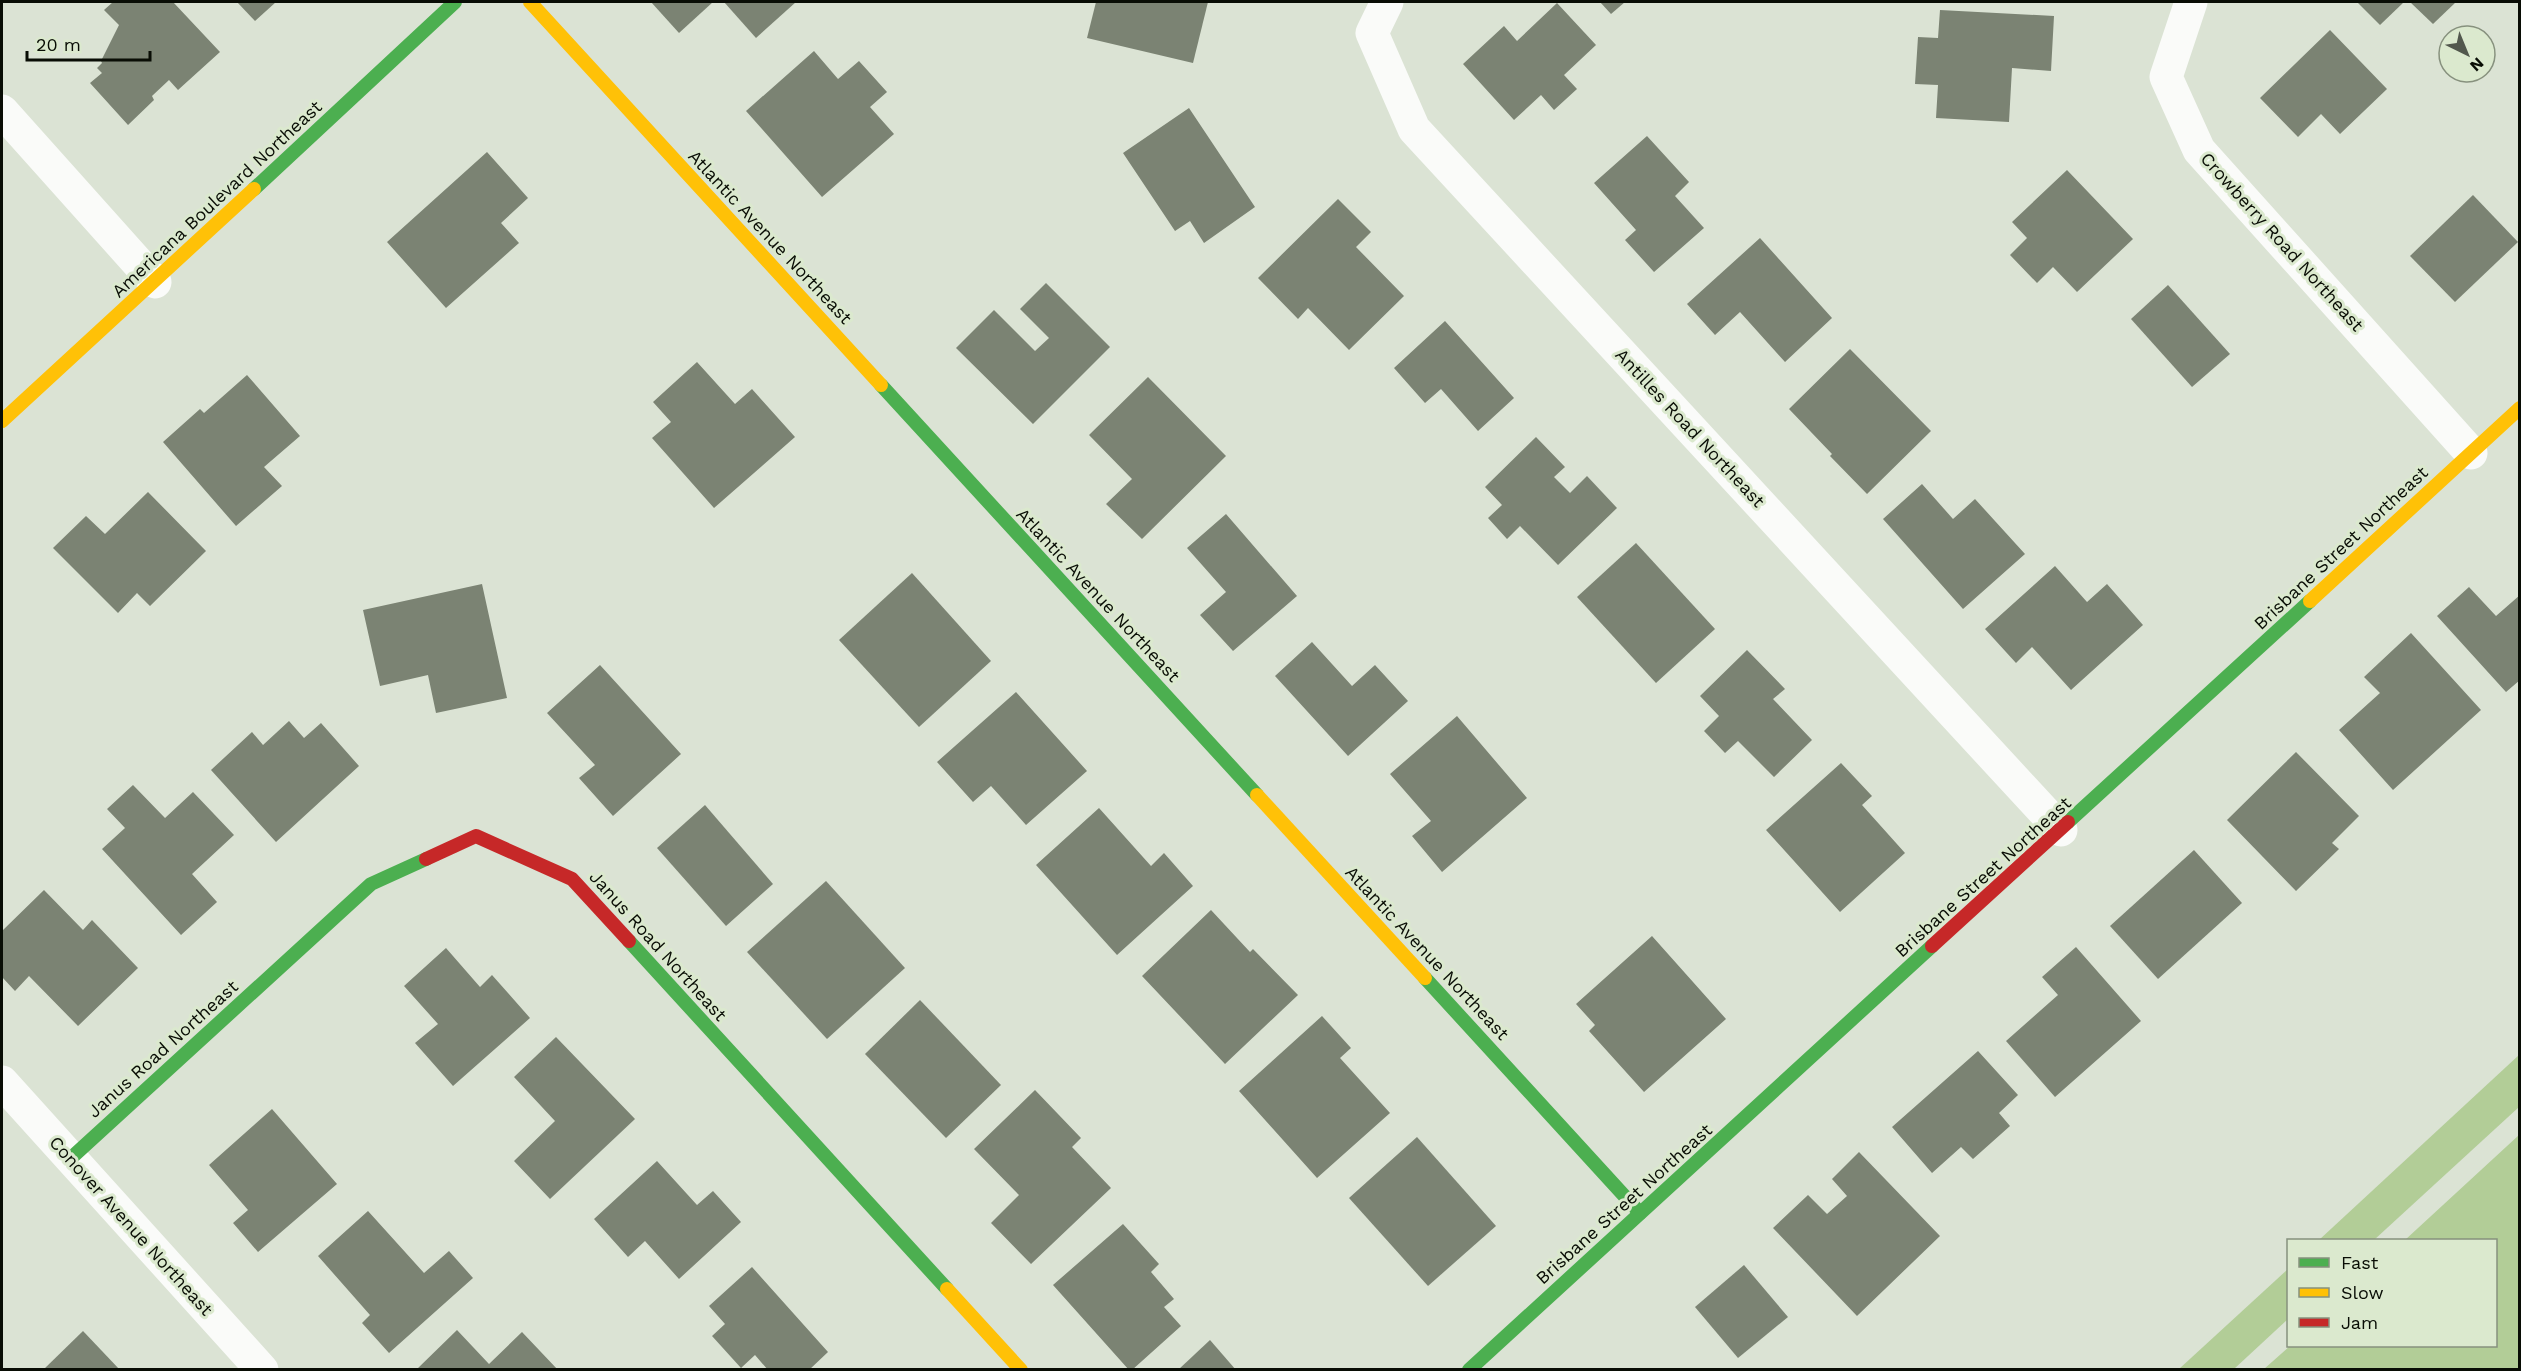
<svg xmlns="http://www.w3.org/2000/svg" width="2521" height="1371" font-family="'Work Sans',sans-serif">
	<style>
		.water { fill: #b2cd97 }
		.building { fill: #7b8373 }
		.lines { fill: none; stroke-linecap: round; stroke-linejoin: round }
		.street { stroke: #fafbf9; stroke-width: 33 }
		.fast { stroke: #4caf50; stroke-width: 14 }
		.slow { stroke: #ffc107; stroke-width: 14 }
		.jam { stroke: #c62828; stroke-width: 14 }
		.labels { text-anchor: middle; stroke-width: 6; stroke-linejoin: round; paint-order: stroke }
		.street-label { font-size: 18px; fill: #090d05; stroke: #dbe9ce }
	</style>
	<rect width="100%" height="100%" fill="#dbe3d4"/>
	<g class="water">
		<polygon points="2519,1055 2519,1107 2374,1240 2319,1240"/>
		<polygon points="2519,1135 2519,1369 2264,1369 2290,1346 2496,1346 2496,1240 2405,1240"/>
		<polygon points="2288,1269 2288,1319 2234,1369 2179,1369"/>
	</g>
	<g class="building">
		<polygon points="113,2 173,2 220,52 178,90 169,80 152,96 154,100 128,125 90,83 102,73 97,68 102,63 101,61 119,25 104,10"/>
		<polygon points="237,2 276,2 255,21"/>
		<polygon points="651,2 713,2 679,33"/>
		<polygon points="724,2 796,2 756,38"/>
		<polygon points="1096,2 1208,2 1193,63 1087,38"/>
		<polygon points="1600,2 1625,2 1611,14"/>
		<polygon points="2357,2 2404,2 2380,25"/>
		<polygon points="2410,2 2456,2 2433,24"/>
		<polygon points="1557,3 1596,45 1564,75 1577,89 1554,110 1541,95 1514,120 1463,64 1504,26 1517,41"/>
		<polygon points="1940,10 2054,16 2051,71 2012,68 2009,122 1936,118 1938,85 1915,84 1918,37 1938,38"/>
		<polygon points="2330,30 2387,89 2340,134 2321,114 2298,137 2260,98"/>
		<polygon points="814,51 838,79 859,61 887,92 870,107 894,134 822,197 746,111"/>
		<polygon points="1189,108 1255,207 1204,243 1190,221 1175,231 1123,153"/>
		<polygon points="1647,136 1689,182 1675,196 1704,228 1654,272 1625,240 1636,230 1594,183"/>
		<polygon points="487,152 528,198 501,223 519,243 446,308 387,242"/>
		<polygon points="2067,170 2133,239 2077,292 2053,267 2037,283 2010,255 2027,238 2012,222"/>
		<polygon points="2473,195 2518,242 2455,302 2410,256"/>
		<polygon points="1338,199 1371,232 1356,247 1404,296 1349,350 1308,308 1298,319 1258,278"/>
		<polygon points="1760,238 1832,318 1785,362 1740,312 1715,335 1687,304"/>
		<polygon points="1046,283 1110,347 1033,424 956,348 994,310 1035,351 1049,338 1020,309"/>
		<polygon points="2168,285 2230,354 2192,387 2131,319"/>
		<polygon points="1445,321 1514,398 1478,431 1441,389 1425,403 1394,368"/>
		<polygon points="1850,349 1931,431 1867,494 1830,456 1832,454 1789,409"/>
		<polygon points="697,362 735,404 752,389 795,437 714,508 652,438 671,422 653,402"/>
		<polygon points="247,375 300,436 264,467 282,486 236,526 163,442 200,409 204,413"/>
		<polygon points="1148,377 1226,456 1142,539 1106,504 1132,479 1089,435"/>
		<polygon points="1536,437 1565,467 1554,477 1570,493 1587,476 1617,508 1558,565 1520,526 1507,539 1488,518 1502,505 1485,487"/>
		<polygon points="1922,484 1953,519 1975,499 2025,554 1963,609 1883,519"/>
		<polygon points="148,492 206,551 150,606 137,593 118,613 53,548 86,516 105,534"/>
		<polygon points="1226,514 1297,596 1233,651 1200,615 1226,592 1187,548"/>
		<polygon points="1636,543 1715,629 1656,683 1577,597"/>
		<polygon points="2055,566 2087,602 2107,584 2143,625 2071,690 2032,647 2016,663 1985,629"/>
		<polygon points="912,573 991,661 919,727 839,640"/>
		<polygon points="482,584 507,698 436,713 428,675 380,686 363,610"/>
		<polygon points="2469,587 2496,616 2520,595 2520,680 2506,692 2437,616"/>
		<polygon points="2411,633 2481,710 2393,790 2339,730 2380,693 2364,677"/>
		<polygon points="1312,642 1352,686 1375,665 1408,701 1348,756 1275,676"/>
		<polygon points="1747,650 1785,689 1773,699 1812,740 1774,777 1738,741 1725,753 1704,731 1719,716 1700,696"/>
		<polygon points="600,665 681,754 613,816 579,778 595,765 547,713"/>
		<polygon points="1016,692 1087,771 1026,825 991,786 973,802 937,762"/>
		<polygon points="1457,716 1527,798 1442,872 1412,836 1431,821 1390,774"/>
		<polygon points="289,721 304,738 321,723 359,766 276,842 211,770 252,732 263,745"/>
		<polygon points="2296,752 2359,816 2332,843 2339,849 2296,891 2227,820"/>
		<polygon points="1841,763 1872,796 1862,805 1905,853 1840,912 1766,830"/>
		<polygon points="133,785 165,818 193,792 234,835 192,874 217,902 181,935 102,849 125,828 107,809"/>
		<polygon points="705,805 773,884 726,926 657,848"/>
		<polygon points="1099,808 1151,866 1164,853 1193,886 1117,955 1036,865"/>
		<polygon points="2194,850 2242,903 2158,979 2110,926"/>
		<polygon points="826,881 905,968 827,1039 747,952"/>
		<polygon points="44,890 83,930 92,920 138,968 78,1026 29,976 15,991 2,977 2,931"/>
		<polygon points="1211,910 1250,952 1253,949 1298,995 1225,1064 1142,976"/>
		<polygon points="1652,936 1726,1019 1644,1092 1589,1031 1595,1025 1576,1004"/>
		<polygon points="2076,947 2141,1021 2055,1097 2006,1041 2058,995 2042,977"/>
		<polygon points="446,948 480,987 492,975 530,1018 453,1086 415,1043 438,1024 404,986"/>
		<polygon points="920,1000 1001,1085 946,1138 865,1054"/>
		<polygon points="1322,1016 1351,1048 1340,1058 1390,1113 1317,1178 1239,1091"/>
		<polygon points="556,1037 635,1119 550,1199 514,1161 555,1121 514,1077"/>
		<polygon points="1978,1051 2018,1095 1999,1113 2010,1126 1973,1159 1961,1147 1932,1173 1892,1127"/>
		<polygon points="1035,1090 1081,1138 1072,1147 1111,1188 1031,1264 991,1223 1019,1195 974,1149"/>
		<polygon points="272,1109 337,1184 258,1252 233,1223 248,1210 209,1165"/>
		<polygon points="1417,1137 1496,1226 1428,1286 1349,1198"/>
		<polygon points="1859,1152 1940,1236 1857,1316 1773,1228 1808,1195 1827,1214 1847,1196 1832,1179"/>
		<polygon points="657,1161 697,1205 713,1191 741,1222 679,1279 645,1241 628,1257 594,1219"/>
		<polygon points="368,1211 424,1273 449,1251 473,1278 389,1353 362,1323 370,1315 318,1256"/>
		<polygon points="1123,1224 1159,1264 1151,1272 1174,1299 1164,1307 1181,1326 1132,1370 1129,1370 1053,1285"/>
		<polygon points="1744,1265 1788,1317 1738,1358 1695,1307"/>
		<polygon points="752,1267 828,1352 809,1370 768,1370 755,1355 741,1368 712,1336 725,1324 709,1306"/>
		<polygon points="457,1330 489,1364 522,1332 558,1370 416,1370"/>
		<polygon points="83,1331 120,1370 43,1370"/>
		<polygon points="1210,1340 1236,1370 1178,1370"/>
	</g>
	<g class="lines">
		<g class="street">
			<polyline points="1387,2 1372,33 1414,129 2061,830"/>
			<polyline points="2191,2 2166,77 2199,150 2471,453"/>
			<polyline points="2,111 155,282"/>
			<polyline points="2,1082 262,1370"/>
		</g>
		<g class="fast">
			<polyline points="254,189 455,2"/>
			<polyline points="881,385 1257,795"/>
			<polyline points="2068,822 2310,601"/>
			<polyline points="629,941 947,1289"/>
			<polyline points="1425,978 1640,1213"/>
			<polyline points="70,1159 371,884 426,859"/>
			<polyline points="1469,1370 1932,946"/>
		</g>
		<g class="slow">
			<polyline points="530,2 881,385"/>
			<polyline points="2,421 254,189"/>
			<polyline points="2310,601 2520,408"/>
			<polyline points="1257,795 1425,978"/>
			<polyline points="947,1289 1021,1370"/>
		</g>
		<g class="jam">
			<polyline points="426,859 476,836 572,879 629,941"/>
			<polyline points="1932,946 2068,822"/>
		</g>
	</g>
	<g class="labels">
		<g class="street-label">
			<text transform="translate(217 199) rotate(-43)" y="6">Americana Boulevard Northeast</text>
			<text transform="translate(770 237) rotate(47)" y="6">Atlantic Avenue Northeast</text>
			<text transform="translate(2282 242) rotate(48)" y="6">Crowberry Road Northeast</text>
			<text transform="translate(1690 428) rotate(47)" y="6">Antilles Road Northeast</text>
			<text transform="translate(2341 548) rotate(-43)" y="6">Brisbane Street Northeast</text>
			<text transform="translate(1098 595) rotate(47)" y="6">Atlantic Avenue Northeast</text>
			<text transform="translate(1983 877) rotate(-42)" y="6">Brisbane Street Northeast</text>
			<text transform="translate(658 946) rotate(48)" y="6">Janus Road Northeast</text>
			<text transform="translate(1427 953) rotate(47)" y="6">Atlantic Avenue Northeast</text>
			<text transform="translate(163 1049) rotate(-42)" y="6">Janus Road Northeast</text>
			<text transform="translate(1624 1204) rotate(-42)" y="6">Brisbane Street Northeast</text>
			<text transform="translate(131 1226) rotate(48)" y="6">Conover Avenue Northeast</text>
		</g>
	</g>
	<rect width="2521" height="1371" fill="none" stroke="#090d05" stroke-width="6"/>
	<rect x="2287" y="1239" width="210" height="108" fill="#dbe9ce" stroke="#87917e" stroke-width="1.5"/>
	<rect x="2299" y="1258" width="30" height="9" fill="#4caf50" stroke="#87917e" stroke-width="1.5"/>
	<text x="2341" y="1269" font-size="18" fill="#090d05">Fast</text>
	<rect x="2299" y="1288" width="30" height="9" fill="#ffc107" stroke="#87917e" stroke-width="1.5"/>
	<text x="2341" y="1299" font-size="18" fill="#090d05">Slow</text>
	<rect x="2299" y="1318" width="30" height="9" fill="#c62828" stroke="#87917e" stroke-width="1.5"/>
	<text x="2341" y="1329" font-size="18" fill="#090d05">Jam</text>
	<g transform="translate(2467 54) rotate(137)"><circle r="28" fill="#dbe9ce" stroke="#87917e" stroke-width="1.5"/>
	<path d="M0-4.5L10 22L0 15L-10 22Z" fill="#52584d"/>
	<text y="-9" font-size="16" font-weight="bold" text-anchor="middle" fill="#090d05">N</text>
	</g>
	<path d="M27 51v9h123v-9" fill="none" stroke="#090d05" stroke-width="3"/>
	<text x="36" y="51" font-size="18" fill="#090d05" stroke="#dbe9ce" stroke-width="4.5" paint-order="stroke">20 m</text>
</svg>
